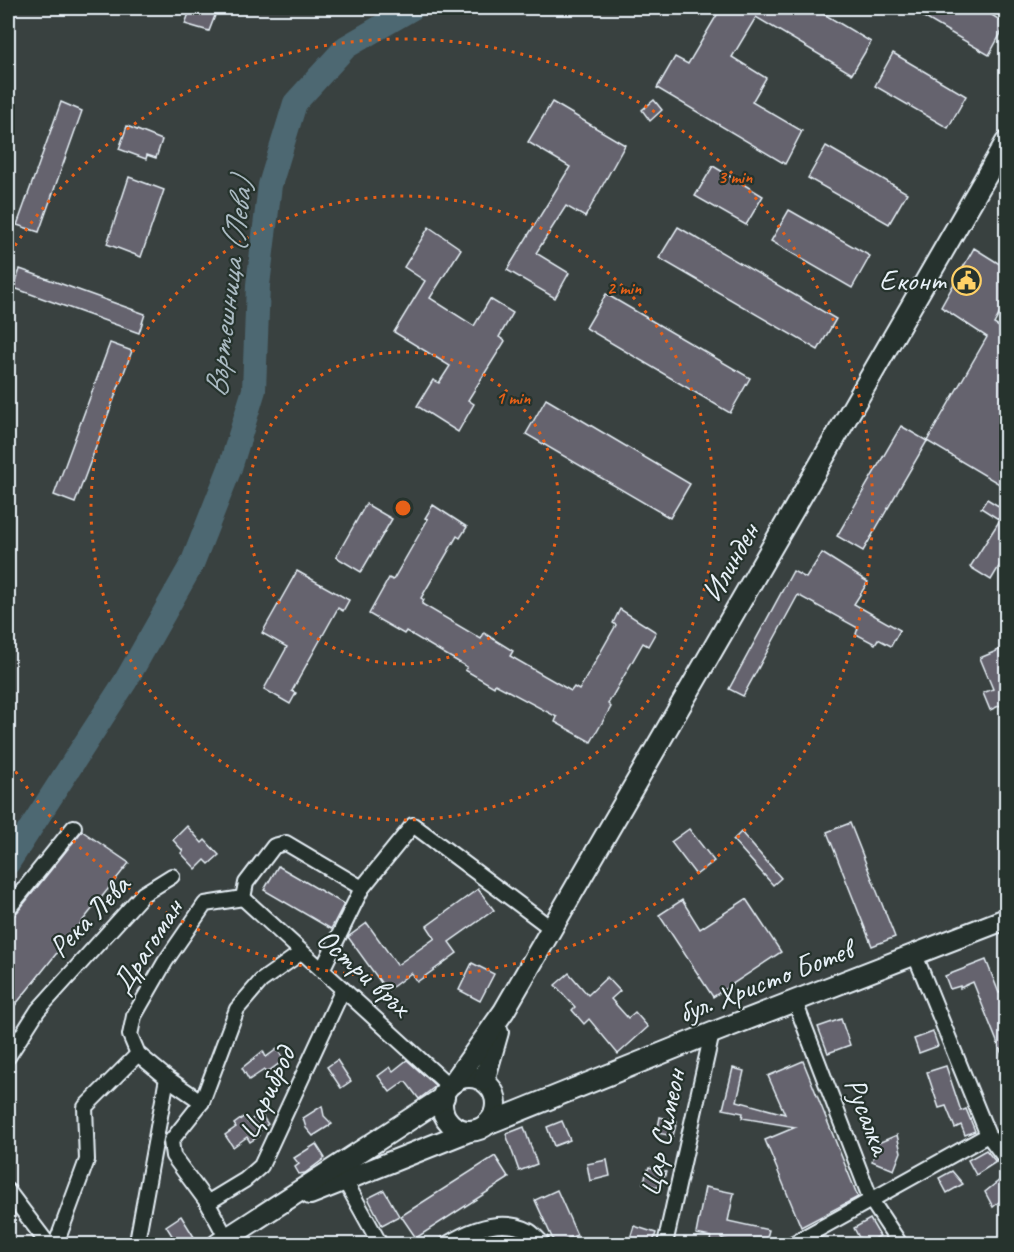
<svg xmlns="http://www.w3.org/2000/svg" width="1014" height="1252" font-family="Caveat,sans-serif">
	<style>
		.lines { fill: none; stroke-linecap: round; stroke-linejoin: round }
		.river { stroke: #4d6872; stroke-width: 24 }
		.building { fill: #65636e; stroke: #e8f1f8; stroke-width: 1.5 }
		.street-casing { stroke: #e8f1f8; stroke-width: 18 }
		.secondary-casing { stroke: #e8f1f8; stroke-width: 24 }
		.street { stroke: #26332d; stroke-width: 14 }
		.secondary { stroke: #26332d; stroke-width: 20 }
		.ring { fill: none; stroke: #e86118; stroke-width: 3; stroke-dasharray: 3 6 }
		.labels { text-anchor: middle; stroke-width: 4.5; stroke-linejoin: round; paint-order: stroke }
		.poi-label { font-size: 30px; fill: #e8f1f8; stroke: #26332d; text-anchor: end }
		.street-label { font-size: 30px; fill: #e8f1f8; stroke: #26332d }
		.water-label { font-size: 32px; font-style: italic; fill: #aabac2; stroke: #26332d }
		.centre { fill: #e86118; stroke: #26332d; stroke-width: 3 }
		.ring-label { font-size: 18px; text-anchor: middle; font-weight: bold; fill: #e86118; stroke: #26332d; stroke-width: 4.5; stroke-linejoin: round; paint-order: stroke }
	</style>
	<rect width="100%" height="100%" fill="#394140"/>
	<filter id="ink" filterUnits="userSpaceOnUse"><feTurbulence type="fractalNoise" baseFrequency=".0167" numOctaves="2"/><feDisplacementMap in="SourceGraphic" scale="12" xChannelSelector="R" yChannelSelector="G"/><feConvolveMatrix kernelMatrix="1 2 1 2 8 2 1 2 1" color-interpolation-filters="sRGB"/></filter>
	<g filter="url(#ink)">
		<g class="lines">
			<polyline class="river" points="8,863 125,682 192,564 230,468 254,390 258,285 270,185 295,103 346,47 413,8"/>
		</g>
		<g class="building">
			<polygon points="191,8 218,8 209,31 185,24"/>
			<polygon points="721,8 814,8 871,42 852,74 756,17 732,57 766,78 752,102 802,131 785,164 657,88 675,57 688,64"/>
			<polygon points="908,8 981,8 1006,24 989,55"/>
			<polygon points="893,53 966,96 948,128 875,86"/>
			<polygon points="654,100 662,110 650,121 642,110"/>
			<polygon points="61,102 82,111 39,232 17,225"/>
			<polygon points="552,102 625,145 585,217 566,206 536,253 569,273 555,298 507,270 570,167 528,142"/>
			<polygon points="127,126 162,140 156,158 147,155 146,159 119,149"/>
			<polygon points="826,146 907,193 889,224 808,178"/>
			<polygon points="713,166 763,196 746,225 695,196"/>
			<polygon points="129,177 164,190 141,257 107,244"/>
			<polygon points="789,210 870,256 852,288 771,241"/>
			<polygon points="429,227 461,249 430,298 474,326 490,299 513,313 499,337 505,341 468,400 474,404 458,432 417,406 433,380 439,383 450,366 394,332 425,281 404,267"/>
			<polygon points="678,227 836,319 818,350 659,258"/>
			<polygon points="974,248 1006,268 1006,302 994,324 1006,331 1006,488 927,441 987,337 941,307"/>
			<polygon points="20,269 145,314 139,333 14,288"/>
			<polygon points="606,294 750,378 730,413 586,328"/>
			<polygon points="110,343 132,351 75,503 54,495"/>
			<polygon points="546,399 690,484 670,518 526,434"/>
			<polygon points="901,426 927,441 863,551 837,536"/>
			<polygon points="987,499 1005,510 1006,509 1006,555 991,580 970,567 1000,520 981,508"/>
			<polygon points="366,504 392,519 361,572 336,557"/>
			<polygon points="433,505 467,527 460,538 457,536 421,598 424,600 422,604 481,639 484,633 513,651 510,656 571,691 574,687 579,690 616,625 613,623 620,609 656,632 648,646 643,643 608,704 611,707 591,742 555,722 557,717 495,684 494,687 465,670 467,667 406,631 404,634 369,614 389,578 393,580 428,519 425,518"/>
			<polygon points="822,553 868,582 854,604 900,630 891,646 878,639 875,644 856,634 858,628 798,595 743,696 729,689 793,571 806,578"/>
			<polygon points="297,571 349,600 343,611 338,608 292,691 296,693 290,704 264,689 287,647 262,633"/>
			<polygon points="1006,647 1006,703 990,710 983,693 993,689 980,658"/>
			<polygon points="850,823 895,937 872,946 827,832"/>
			<polygon points="187,826 202,843 205,840 219,855 209,864 205,860 196,869 181,853 183,851 173,840"/>
			<polygon points="689,829 714,861 696,875 671,842"/>
			<polygon points="82,831 129,863 8,1014 8,918 15,915"/>
			<polygon points="741,832 781,878 773,885 733,840"/>
			<polygon points="278,866 344,904 331,929 264,890"/>
			<polygon points="478,889 494,910 449,942 457,953 417,982 411,973 387,991 348,937 367,923 397,965 435,938 427,926"/>
			<polygon points="746,899 781,952 713,997 659,915 682,900 700,929"/>
			<polygon points="986,960 999,993 1001,992 1006,1005 1006,1064 973,982 960,988 960,986 950,989 945,976"/>
			<polygon points="472,963 494,974 480,1001 459,990"/>
			<polygon points="569,973 588,995 607,977 620,991 611,999 628,1018 635,1012 648,1027 618,1054 589,1019 584,1024 572,1010 575,1007 555,985"/>
			<polygon points="841,1019 850,1045 828,1053 818,1027"/>
			<polygon points="933,1032 938,1046 919,1053 914,1039"/>
			<polygon points="277,1049 284,1060 266,1073 264,1070 249,1080 242,1068 263,1051 266,1057"/>
			<polygon points="337,1060 351,1081 341,1088 327,1067"/>
			<polygon points="407,1060 436,1086 419,1099 406,1082 404,1082 390,1092 378,1076 390,1067 393,1071"/>
			<polygon points="803,1061 858,1197 801,1227 765,1140 796,1127 742,1118 743,1113 723,1109 733,1068 744,1071 737,1101 785,1114 768,1076"/>
			<polygon points="946,1066 961,1111 966,1109 975,1131 965,1135 961,1125 955,1128 946,1106 939,1108 927,1072"/>
			<polygon points="322,1106 324,1116 332,1124 313,1136 306,1128 303,1118"/>
			<polygon points="260,1113 268,1124 257,1133 259,1136 250,1142 247,1137 233,1147 225,1135 236,1127 234,1124 245,1116 248,1122"/>
			<polygon points="660,1117 677,1121 673,1136 657,1133"/>
			<polygon points="562,1121 570,1140 554,1146 547,1127"/>
			<polygon points="524,1127 537,1164 519,1171 506,1134"/>
			<polygon points="897,1135 901,1152 894,1170 872,1161 878,1143"/>
			<polygon points="316,1144 325,1158 305,1173 299,1174 295,1167 299,1164 294,1158"/>
			<polygon points="986,1150 996,1162 976,1175 968,1160"/>
			<polygon points="495,1156 509,1178 416,1238 401,1216"/>
			<polygon points="607,1160 610,1176 590,1181 587,1164"/>
			<polygon points="649,1167 666,1172 661,1188 643,1183"/>
			<polygon points="952,1171 963,1184 947,1193 939,1178"/>
			<polygon points="1006,1175 1006,1196 993,1207 985,1192"/>
			<polygon points="705,1187 734,1193 728,1221 769,1230 765,1245 745,1245 722,1239 721,1243 710,1241 711,1237 696,1234"/>
			<polygon points="384,1190 399,1216 382,1225 368,1198"/>
			<polygon points="557,1190 577,1235 555,1244 535,1200"/>
			<polygon points="181,1216 196,1240 189,1245 162,1245 173,1237 166,1226"/>
			<polygon points="870,1219 880,1236 863,1245 854,1228"/>
			<polygon points="634,1226 656,1233 652,1245 628,1245"/>
		</g>
		<g class="lines">
			<defs>
				<g id="street">
					<polyline points="243,898 246,883 274,846 286,843 362,888 413,825 552,929"/>
					<polyline points="243,898 449,1086"/>
					<polyline points="8,909 74,827"/>
					<polyline points="915,955 988,1135 1006,1159"/>
					<polyline points="322,970 362,888"/>
					<polyline points="795,1002 871,1200 900,1244"/>
					<polyline points="8,1057 38,1010 143,894 172,876"/>
					<polyline points="202,1102 237,1009 261,981 302,952"/>
					<polyline points="345,1181 380,1244"/>
					<polyline points="8,1191 48,1244"/>
					<polyline points="212,1200 245,1180 261,1166 343,989"/>
					<polyline points="227,1239 207,1202 173,1156 171,1141 202,1102 167,1078 138,1054 130,1035 134,1016 165,962 205,904 243,898"/>
					<polyline points="56,1244 87,1160 85,1107 138,1054"/>
					<polyline points="139,1244 138,1236 167,1078"/>
					<path d="M447,1244c23,-14 55,-27 82,-13 5,3 10,9 14,13"/>
					<polyline points="665,1244 712,1033"/>
					<polyline points="792,1244 988,1135"/>
				</g>
				<g id="secondary">
					<circle cx="469" cy="1104" r="27"/>
					<polyline points="484,1081 498,1032"/>
					<polyline points="453,1083 504,1011 1006,142"/>
					<polyline points="487,1124 712,1033 1006,919"/>
					<polyline points="310,1194 469,1131"/>
					<polyline points="218,1244 444,1097"/>
				</g>
			</defs>
			<use href="#street" class="street-casing"/>
			<use href="#secondary" class="secondary-casing"/>
			<use href="#street" class="street"/>
			<use href="#secondary" class="secondary"/>
		</g>
	</g>
	<g class="ring">
		<circle cx="403" cy="508" r="156"/>
		<circle cx="403" cy="508" r="312"/>
		<path d="M10 253A469 469 0 1 1 10 763"/>
	</g>
	<defs>
		<symbol id="civic-ring" viewBox="-11 -11 22 22"><circle r="9.5" fill="#26332d" stroke="#ffd166" stroke-width="1.5"/><path d="M-.6-6.5H3V-4.5H.6V-3L4-1V1h2V6H-6V1h2V-1L-.6-3ZM-1.2 2.5V6h2.4V2.5Z" fill="#ffd166"/></symbol>
	</defs>
	<g fill-rule="evenodd">
		<use href="#civic-ring" x="950" y="264" width="33" height="33"/>
	</g>
	<g class="labels">
		<g class="poi-label">
			<text x="946" y="290">Еконт</text>
		</g>
		<g class="street-label">
			<text transform="translate(730 562) rotate(-60)" y="10">Илинден</text>
			<text transform="translate(89 916) rotate(-46)" y="10">Река Лева</text>
			<text transform="translate(147 946) rotate(-57)" y="10">Драгоман</text>
			<text transform="translate(364 972) rotate(42)" y="10">Остри връх</text>
			<text transform="translate(765 981) rotate(-21)" y="10">бул. Христо Ботев</text>
			<text transform="translate(266 1093) rotate(-65)" y="10">Цариброд</text>
			<text transform="translate(868 1116) rotate(69)" y="10">Русалка</text>
			<text transform="translate(662 1133) rotate(-78)" y="10">Цар Симеон</text>
		</g>
		<g class="water-label">
			<text transform="translate(228 288) rotate(-83)" y="11">Въртешница (Лева)</text>
		</g>
	</g>
	<circle cx="403" cy="508" r="9" class="centre"/>
	<g class="ring-label">
		<text x="735" y="183">3 min</text>
		<text x="624" y="294">2 min</text>
		<text x="513" y="404">1 min</text>
	</g>
	<rect width="1014" height="1252" fill="none" stroke="#26332d" stroke-width="30"/>
	<rect x="15" y="15" width="984" height="1222" fill="none" stroke="#e8f1f8" stroke-width="2" filter="url(#ink)"/>
</svg>
